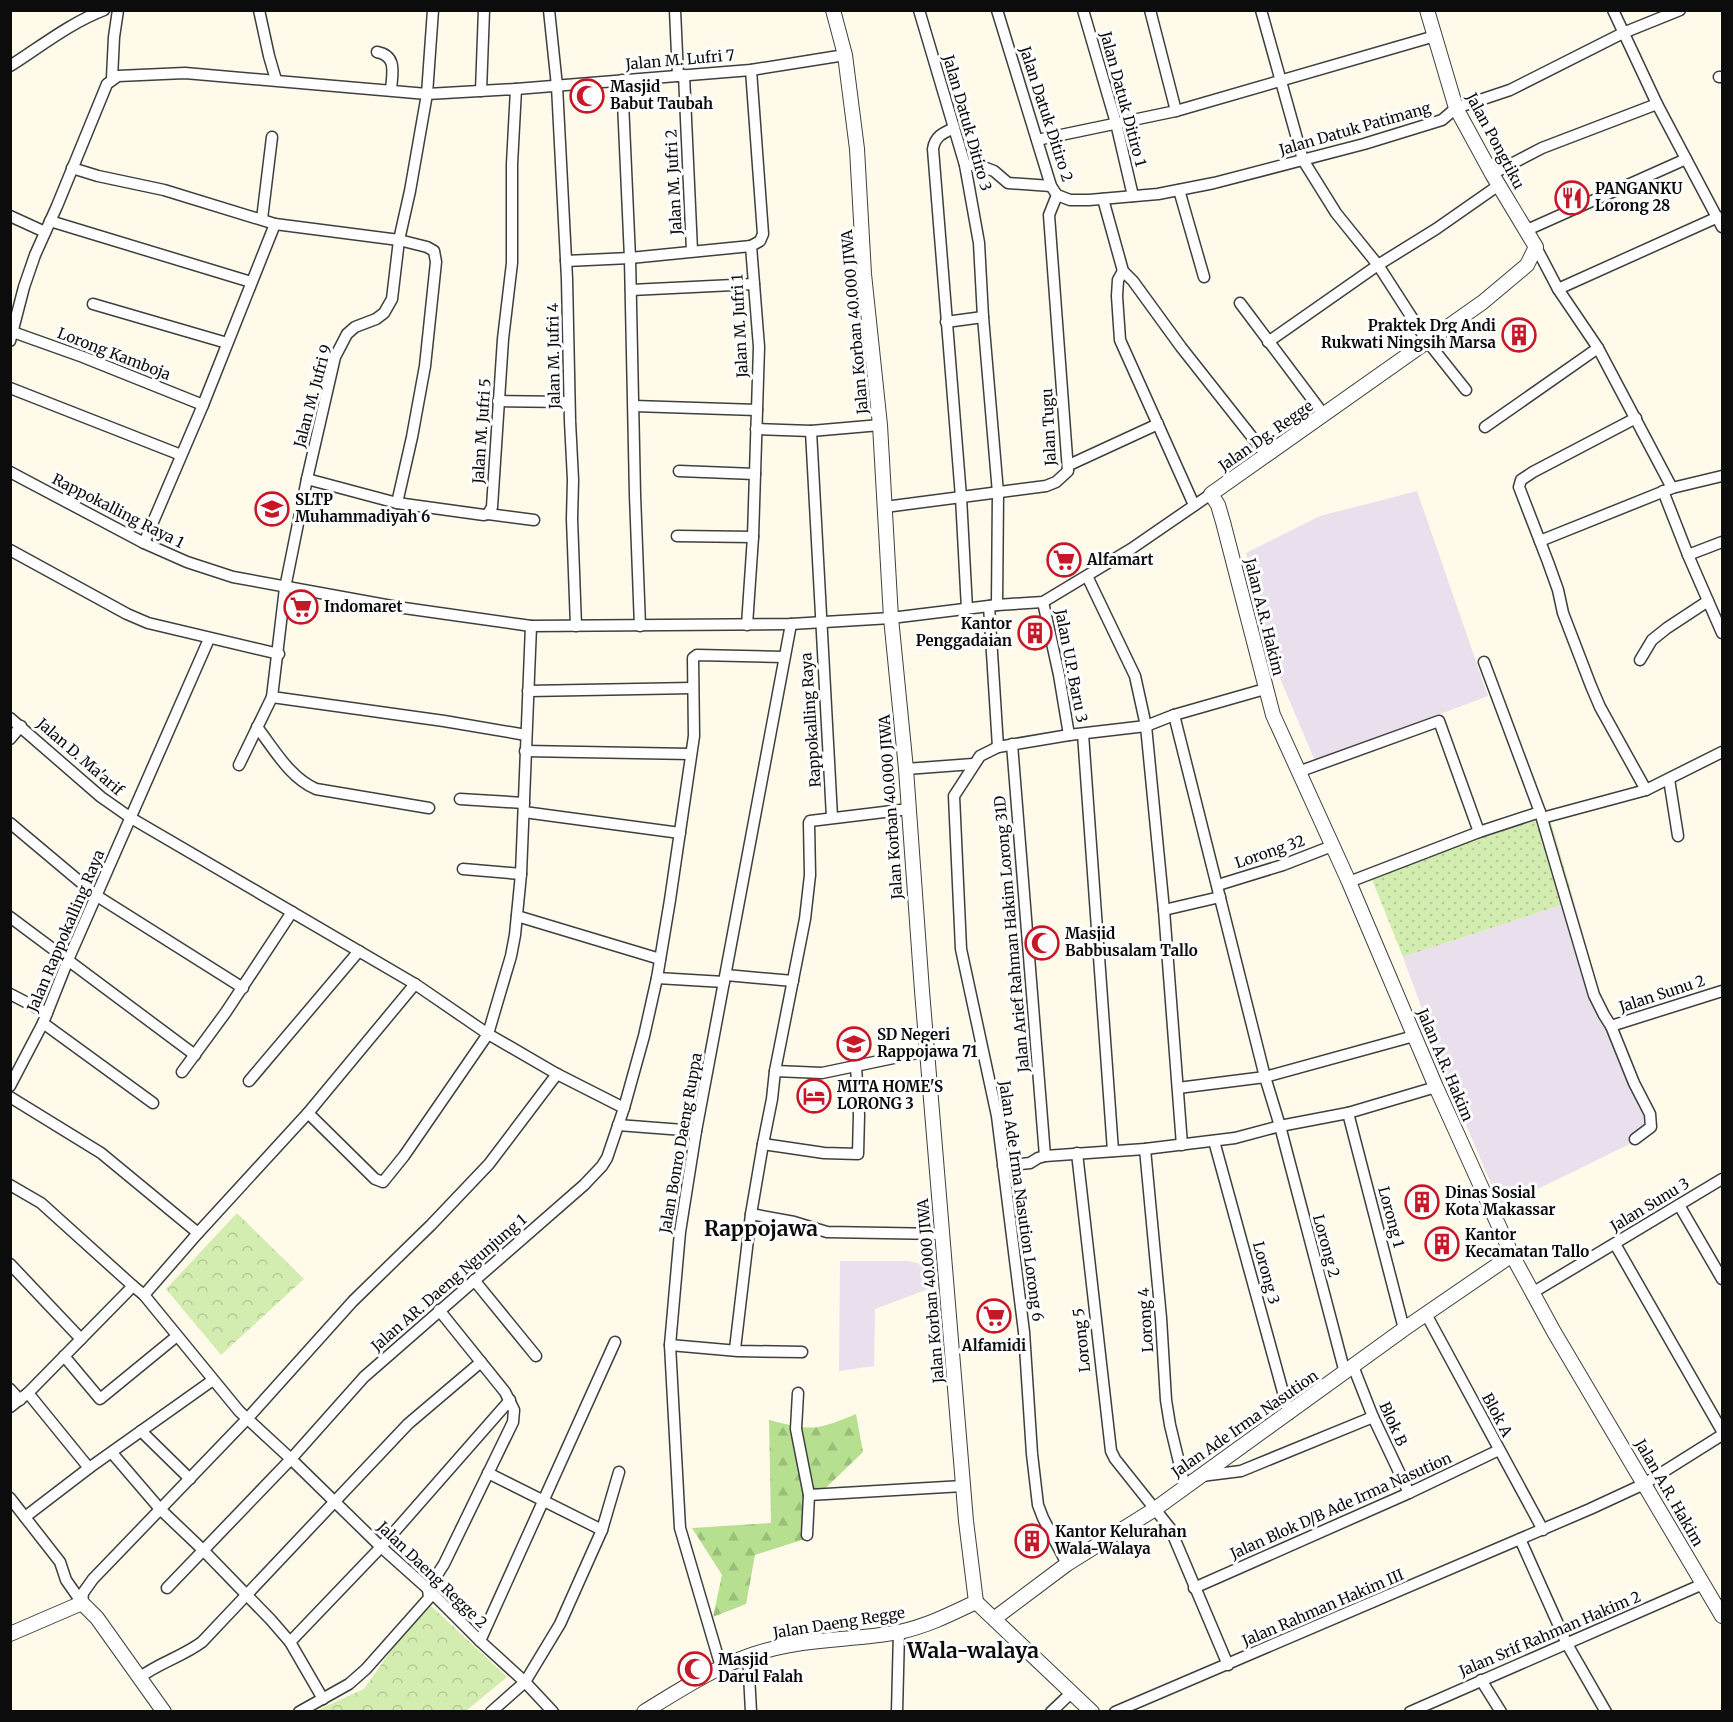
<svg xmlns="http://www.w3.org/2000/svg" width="1733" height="1722" font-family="Merriweather,serif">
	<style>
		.industrial { fill: #eadfec }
		.grass { fill: url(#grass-dots) }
		.forest { fill: url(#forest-firs) }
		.park { fill: url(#park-crowns) }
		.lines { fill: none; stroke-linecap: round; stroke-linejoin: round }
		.minor-casing { stroke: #3f3f3f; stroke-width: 13 }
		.tertiary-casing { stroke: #3f3f3f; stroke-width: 16 }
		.minor { stroke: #fff; stroke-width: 10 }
		.tertiary { stroke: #fff; stroke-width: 14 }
		.labels { text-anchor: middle; stroke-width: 6; stroke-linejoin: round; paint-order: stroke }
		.street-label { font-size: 15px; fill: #0c0c0c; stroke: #fff }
		.poi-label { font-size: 15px; font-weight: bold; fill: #0c0c0c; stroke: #fff; text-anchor: start }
		.district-label { font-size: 21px; font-weight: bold; fill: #0c0c0c; stroke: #fff }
	</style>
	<defs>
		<pattern id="grass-dots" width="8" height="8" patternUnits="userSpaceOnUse" patternTransform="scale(1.5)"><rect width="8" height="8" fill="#d3edb1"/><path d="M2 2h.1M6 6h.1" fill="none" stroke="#b4ca97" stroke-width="1.8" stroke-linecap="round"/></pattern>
		<pattern id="forest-firs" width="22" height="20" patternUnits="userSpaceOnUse" patternTransform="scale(1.5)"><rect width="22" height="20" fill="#b6df8f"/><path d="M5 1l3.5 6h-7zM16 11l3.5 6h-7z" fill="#9bbe7a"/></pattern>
		<pattern id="park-crowns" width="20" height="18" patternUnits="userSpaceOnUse" patternTransform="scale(1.5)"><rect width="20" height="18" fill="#d3edb1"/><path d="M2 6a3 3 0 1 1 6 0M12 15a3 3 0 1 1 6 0" fill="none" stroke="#b4ca97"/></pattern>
	</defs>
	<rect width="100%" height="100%" fill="#fffaea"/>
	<g class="industrial">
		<polygon points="1417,491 1488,696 1315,761 1271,657 1246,553 1320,516"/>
		<polygon points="1574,901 1619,1063 1652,1133 1501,1207 1455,1099 1403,957"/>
		<polygon points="840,1261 908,1261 929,1266 931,1288 875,1309 874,1366 839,1371"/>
	</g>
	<polygon class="grass" points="1548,812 1574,901 1403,957 1371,877"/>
	<path class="forest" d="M856,1414l7,38 -55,53v33l-53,17 -9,49 -33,13 9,-42 -30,-47 79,-5 -2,-103c43,11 46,11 87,-6z"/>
	<g class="park">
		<polygon points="237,1213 304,1279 221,1355 166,1289"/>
		<polygon points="426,1601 507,1677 466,1711 313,1712 364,1689"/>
	</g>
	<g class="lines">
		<defs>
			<g id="minor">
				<polyline points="259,10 269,56 276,80"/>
				<polyline points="433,10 427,94 410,191 399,240 392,299 384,313 376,319 355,327 347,334 335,357 307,479 285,588 272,697 444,721 526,735"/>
				<polyline points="549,10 557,86 567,279 570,421 573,480 572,519 576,626"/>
				<polyline points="675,10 678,76"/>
				<polyline points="919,10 965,165 979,243 983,317"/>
				<polyline points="997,10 1051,186 1057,195 1070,200 1089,200 1158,194 1214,183 1364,144 1442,120 1456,108 1510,90 1623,33 1680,10"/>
				<polyline points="1083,10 1116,123 1133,196"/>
				<polyline points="1261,10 1303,160 1336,213 1378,265 1427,341 1466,390"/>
				<polyline points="1613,10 1657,104 1722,227"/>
				<path d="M377,52c21,4 15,22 14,38"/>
				<path d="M10,66c30,-19 60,-43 94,-56"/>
				<polyline points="684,75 692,251"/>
				<polyline points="1719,77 1722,77"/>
				<polyline points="112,78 114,37 118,10"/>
				<polyline points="622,80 630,258 635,495 640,626"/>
				<polyline points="516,89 751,70 845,55"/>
				<polyline points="481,91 484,10"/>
				<polyline points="1176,111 1435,36"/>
				<path d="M954,128c-11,5 -19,8 -21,21l28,348 6,112"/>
				<polyline points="1037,140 1176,111 1150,10"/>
				<polyline points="965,165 978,165 994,171 1008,183 1051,186"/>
				<polyline points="72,168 98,176 164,190 275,224 399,240 427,247 434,251 436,262 425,366 412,437 397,503"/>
				<polyline points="1492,174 1542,148 1657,104"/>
				<polyline points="1179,190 1204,277"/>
				<polyline points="1103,199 1123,271 1133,281 1181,347 1267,456"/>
				<polyline points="10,216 45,232"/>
				<polyline points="262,219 272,137"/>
				<polyline points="50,221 251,282"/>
				<polyline points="1527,230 1686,159"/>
				<polyline points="1536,247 1558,289 1598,348 1672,488"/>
				<polyline points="566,261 630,258 751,246"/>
				<polyline points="1123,271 1118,280 1117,296 1120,340 1194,505"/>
				<polyline points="1558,289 1718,217"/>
				<polyline points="631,290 754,284"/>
				<polyline points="1240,303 1324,415"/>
				<polyline points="93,304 227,343"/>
				<polyline points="946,322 983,317 998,493 997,605"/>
				<polyline points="10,331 83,357 203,405"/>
				<polyline points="10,341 24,287 35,255 57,206 107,84 118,76 185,73 427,94 516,89 512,164 512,263 503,339 492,507 488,514 484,515 397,503 307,479"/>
				<polyline points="1268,342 1378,265 1436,229 1499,185"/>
				<polyline points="10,388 181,455"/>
				<polyline points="498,401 569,402"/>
				<polyline points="634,406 757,410"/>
				<polyline points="1636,418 1533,472 1521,480 1519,487 1548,562 1558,590 1563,613 1591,686 1600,707 1646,790"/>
				<polyline points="1485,427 1598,348"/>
				<polyline points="756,429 811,431 880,425"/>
				<polyline points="811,431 832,817"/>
				<polyline points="1069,465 1158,424"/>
				<polyline points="679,471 755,474"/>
				<polyline points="10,472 144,543 187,562 233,577 397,607 531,626 791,624 891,618 997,605 1043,602 1131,549 1211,494"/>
				<polyline points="1663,491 1688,555 1722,633"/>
				<polyline points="885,507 1046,486 1056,482 1068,471 1049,215 1057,195"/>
				<polyline points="488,514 534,520"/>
				<polyline points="677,536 753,537"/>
				<polyline points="1540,541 1672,488 1722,476"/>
				<polyline points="144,543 203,405 275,224"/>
				<polyline points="10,550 127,614 148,623 279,654"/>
				<polyline points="1688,555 1722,542"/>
				<polyline points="1087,576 1135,676 1146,726 1164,910 1182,1145"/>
				<polyline points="1043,602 1059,675 1069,735"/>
				<polyline points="989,606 998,747"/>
				<polyline points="747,625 753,537 759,347 751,246 760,241 763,234 751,70"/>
				<polyline points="1640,660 1652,640 1667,628 1708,601"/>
				<polyline points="1484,662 1540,812 1594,995 1604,1015 1611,1026 1634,1083 1650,1114 1651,1127 1635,1139"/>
				<polyline points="528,691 693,688"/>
				<polyline points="1174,715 1265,1077 1280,1126 1345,1373"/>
				<polyline points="10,718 101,797 131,818 415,984 488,1034 557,1074 624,1108"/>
				<path d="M257,727c17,22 33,51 59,62l113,19"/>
				<polyline points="1083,734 1113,1151"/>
				<polyline points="10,739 21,726"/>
				<polyline points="1012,744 1045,1156"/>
				<polyline points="525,751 691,754"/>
				<polyline points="239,765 272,697"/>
				<polyline points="906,769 973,764"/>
				<polyline points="1298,772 1439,721 1479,832"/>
				<polyline points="1669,779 1678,836"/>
				<polyline points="460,799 524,803"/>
				<polyline points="524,812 680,833"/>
				<polyline points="1542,818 1646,790 1722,752"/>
				<polyline points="10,823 97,896 243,988"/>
				<polyline points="463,869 521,874"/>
				<polyline points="1349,882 1479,832 1540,812"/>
				<polyline points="1218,885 1283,865 1332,846"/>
				<polyline points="1164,910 1220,897"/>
				<polyline points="517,916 660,959"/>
				<polyline points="10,917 195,1055"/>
				<polyline points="726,975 793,981"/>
				<polyline points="657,978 724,982"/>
				<polyline points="10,994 47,1013"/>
				<polyline points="43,1023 153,1103"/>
				<polyline points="1611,1026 1722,991"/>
				<polyline points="775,1071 822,1073 927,1051"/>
				<polyline points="182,1072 226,1012 292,912"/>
				<polyline points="249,1081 359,951"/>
				<polyline points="10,1086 43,1023 68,960 209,639"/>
				<polyline points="1178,1088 1265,1077 1414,1036"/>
				<polyline points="10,1097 101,1153 198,1233"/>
				<polyline points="308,1113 375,1179 383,1182 404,1156 488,1034 511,956 515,935 521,874 531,626"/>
				<polyline points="1348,1113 1404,1329"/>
				<polyline points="618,1125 696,1131"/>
				<polyline points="1214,1141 1289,1414"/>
				<polyline points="763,1144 824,1153 858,1154 859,1115 856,1067"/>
				<polyline points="1145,1149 1161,1318 1166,1400 1170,1425 1185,1487"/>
				<polyline points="1077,1153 1111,1451 1115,1459 1170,1528 1228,1665"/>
				<polyline points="1003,1166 1030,1163 1038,1158 1045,1156 1145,1149 1235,1138 1280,1126 1348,1113 1436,1087"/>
				<polyline points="10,1185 41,1203 133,1286"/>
				<polyline points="1679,1205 1722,1279"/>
				<polyline points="751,1214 794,1222 827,1232 942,1234"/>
				<polyline points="1615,1244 1722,1431"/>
				<polyline points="10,1264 81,1339 133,1286 144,1295 239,1411 291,1459 167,1588"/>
				<polyline points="474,1280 536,1356"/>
				<polyline points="1532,1293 1722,1179"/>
				<polyline points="144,1295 198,1233 308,1113 415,984"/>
				<polyline points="1426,1314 1543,1530"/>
				<polyline points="670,1345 738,1351 802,1352"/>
				<polyline points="735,1349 751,1214 763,1144 772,1099 775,1071 805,919 810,875 809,823 810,821 909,809"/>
				<polyline points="64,1356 100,1399 177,1336"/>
				<polyline points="1353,1366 1373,1417 1409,1493"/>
				<polyline points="10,1389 20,1400"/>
				<polyline points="28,1393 89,1468"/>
				<polyline points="798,1393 796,1429 809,1495"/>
				<polyline points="10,1407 28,1393 81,1339"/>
				<polyline points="141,1431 190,1479"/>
				<polyline points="112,1453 160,1509 203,1550 271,1620 290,1642 323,1699"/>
				<polyline points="488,1473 602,1530"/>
				<polyline points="1201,1476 1241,1471 1373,1417"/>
				<polyline points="10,1498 60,1562 66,1580 82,1603"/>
				<polyline points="25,1517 89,1468 213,1380"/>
				<polyline points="807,1535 809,1495 963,1486"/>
				<polyline points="1520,1539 1567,1644 1606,1712"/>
				<polyline points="1067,1564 1043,1518 1038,1505 1032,1454 1024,1332 997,1116 961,949 954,796 980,756 998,747 1069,735 1146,726 1174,715 1265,689"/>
				<polyline points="1194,1588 1409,1493 1499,1450"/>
				<polyline points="82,1603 83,1593 93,1579 247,1419 353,1301 431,1225 489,1164 557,1074"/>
				<polyline points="480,1641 615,1342"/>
				<polyline points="290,1642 381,1547 510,1400"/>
				<polyline points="748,1655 751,1712"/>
				<polyline points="721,1667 680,1528 670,1345 680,1232 696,1131 791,624"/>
				<path d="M139,1678c19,-15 43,-21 63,-36l206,-218 73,-62"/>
				<polyline points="1481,1680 1501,1712"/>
				<polyline points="299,1712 349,1684 366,1669 429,1598 428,1589 444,1564 513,1422 514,1410 505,1392 439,1310"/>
				<polyline points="491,1712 525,1682 560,1624 602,1530 619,1472"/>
				<polyline points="553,1712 525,1682 480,1641 428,1589 381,1547 291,1459 364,1377 584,1185 602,1166 607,1158 624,1108 644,1036 657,978 670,900 694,736 693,658 697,655 784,657"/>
				<polyline points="897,1712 899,1632"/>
				<polyline points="1051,1712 1071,1693"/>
				<polyline points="1115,1712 1590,1509 1644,1484 1722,1435"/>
				<polyline points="1410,1712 1703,1584"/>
			</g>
			<g id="tertiary">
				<polyline points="833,10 845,55 857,149 864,274 880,425 891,618 906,769 922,991 966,1521 976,1602"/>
				<polyline points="1427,10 1456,108 1492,174 1536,247 1527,265 1483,302 1211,494 1218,505 1223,522 1273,715 1349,882 1436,1087 1512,1255 1554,1332 1722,1616"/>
				<polyline points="976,1602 1092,1712"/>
				<polyline points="995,1618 1067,1564 1155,1509 1404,1329 1512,1255"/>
				<polyline points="10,1634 82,1603 97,1618 164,1712"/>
				<path d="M644,1712c42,-26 83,-53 132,-64 40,-10 83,-8 123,-16 28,-6 52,-18 77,-30"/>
			</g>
		</defs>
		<use href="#minor" class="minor-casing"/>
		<use href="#tertiary" class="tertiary-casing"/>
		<use href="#minor" class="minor"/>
		<use href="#tertiary" class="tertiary"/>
	</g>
	<defs>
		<symbol id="mosque-ring" viewBox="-11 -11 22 22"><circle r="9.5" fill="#fff" stroke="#c71828" stroke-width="1.5"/><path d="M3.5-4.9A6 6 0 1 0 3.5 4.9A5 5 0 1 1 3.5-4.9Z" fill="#c71828"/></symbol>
		<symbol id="restaurant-ring" viewBox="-11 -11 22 22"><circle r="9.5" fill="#fff" stroke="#c71828" stroke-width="1.5"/><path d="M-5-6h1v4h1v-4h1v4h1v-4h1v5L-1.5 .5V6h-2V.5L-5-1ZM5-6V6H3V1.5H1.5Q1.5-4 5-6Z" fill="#c71828"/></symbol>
		<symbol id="building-ring" viewBox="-11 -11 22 22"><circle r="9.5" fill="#fff" stroke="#c71828" stroke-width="1.5"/><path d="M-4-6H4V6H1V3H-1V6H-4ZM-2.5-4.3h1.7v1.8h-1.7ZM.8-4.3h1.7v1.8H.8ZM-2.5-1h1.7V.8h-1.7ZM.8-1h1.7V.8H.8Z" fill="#c71828"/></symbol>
		<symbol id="school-ring" viewBox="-11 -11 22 22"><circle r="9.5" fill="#fff" stroke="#c71828" stroke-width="1.5"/><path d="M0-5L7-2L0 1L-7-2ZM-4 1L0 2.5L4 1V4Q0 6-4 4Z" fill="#c71828"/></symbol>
		<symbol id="supermarket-ring" viewBox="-11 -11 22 22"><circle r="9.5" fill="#fff" stroke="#c71828" stroke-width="1.5"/><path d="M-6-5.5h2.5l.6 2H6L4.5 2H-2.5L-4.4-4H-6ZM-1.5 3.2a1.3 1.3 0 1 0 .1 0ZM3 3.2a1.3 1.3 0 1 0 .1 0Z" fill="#c71828"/></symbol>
		<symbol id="hotel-ring" viewBox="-11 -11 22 22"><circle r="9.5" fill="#fff" stroke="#c71828" stroke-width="1.5"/><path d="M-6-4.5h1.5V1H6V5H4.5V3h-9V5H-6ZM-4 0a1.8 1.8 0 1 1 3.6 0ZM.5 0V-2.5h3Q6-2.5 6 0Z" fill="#c71828"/></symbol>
	</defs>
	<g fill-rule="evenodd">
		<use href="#mosque-ring" x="568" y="77" width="38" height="38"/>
		<use href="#restaurant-ring" x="1553" y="179" width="38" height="38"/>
		<use href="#building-ring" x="1500" y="316" width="38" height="38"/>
		<use href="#school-ring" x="253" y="490" width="38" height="38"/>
		<use href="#supermarket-ring" x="1045" y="541" width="38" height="38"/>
		<use href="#supermarket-ring" x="282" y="588" width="38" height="38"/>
		<use href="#building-ring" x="1016" y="614" width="38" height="38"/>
		<use href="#mosque-ring" x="1023" y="924" width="38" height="38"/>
		<use href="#school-ring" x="835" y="1025" width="38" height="38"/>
		<use href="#hotel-ring" x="795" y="1077" width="38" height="38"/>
		<use href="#building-ring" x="1403" y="1183" width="38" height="38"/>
		<use href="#building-ring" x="1423" y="1225" width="38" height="38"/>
		<use href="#supermarket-ring" x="975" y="1297" width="38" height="38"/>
		<use href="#building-ring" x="1013" y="1522" width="38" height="38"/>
		<use href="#mosque-ring" x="676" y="1650" width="38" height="38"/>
	</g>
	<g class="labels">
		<g class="street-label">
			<text transform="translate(680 60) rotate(-5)" y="5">Jalan M. Lufri 7</text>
			<text transform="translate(1123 99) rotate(75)" y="5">Jalan Datuk Ditiro 1</text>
			<text transform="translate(1046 114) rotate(72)" y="5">Jalan Datuk Ditiro 2</text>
			<text transform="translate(967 123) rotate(74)" y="5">Jalan Datuk Ditiro 3</text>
			<text transform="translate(1355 129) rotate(-16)" y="5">Jalan Datuk Patimang</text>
			<text transform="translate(1495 141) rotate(62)" y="5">Jalan Pongtiku</text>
			<text transform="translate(674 182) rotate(-93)" y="5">Jalan M. Jufri 2</text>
			<text transform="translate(855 322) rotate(-95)" y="5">Jalan Korban 40.000 JIWA</text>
			<text transform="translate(740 326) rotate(-93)" y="5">Jalan M. Jufri 1</text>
			<text transform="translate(114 354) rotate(21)" y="5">Lorong Kamboja</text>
			<text transform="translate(554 356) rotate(-91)" y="5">Jalan M. Jufri 4</text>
			<text transform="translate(313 396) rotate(-75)" y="5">Jalan M. Jufri 9</text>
			<text transform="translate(1049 427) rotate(-93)" y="5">Jalan Tugu</text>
			<text transform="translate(482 431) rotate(-86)" y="5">Jalan M. Jufri 5</text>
			<text transform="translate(1266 436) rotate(-35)" y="5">Jalan Dg. Regge</text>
			<text transform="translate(118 511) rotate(27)" y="5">Rappokalling Raya 1</text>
			<text transform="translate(1264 617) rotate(76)" y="5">Jalan A.R. Hakim</text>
			<text transform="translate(1071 666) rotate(79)" y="5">Jalan U.P. Baru 3</text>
			<text transform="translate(811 720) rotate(-94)" y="5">Rappokalling Raya</text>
			<text transform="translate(80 757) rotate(41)" y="5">Jalan D. Ma'arif</text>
			<text transform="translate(891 807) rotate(-94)" y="5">Jalan Korban 40.000 JIWA</text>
			<text transform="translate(1270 852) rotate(-19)" y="5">Lorong 32</text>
			<text transform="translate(66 931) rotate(-67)" y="5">Jalan Rappokalling Raya</text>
			<text transform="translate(1012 934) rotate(-95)" y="5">Jalan Arief Rahman Hakim Lorong 31D</text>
			<text transform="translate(1662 994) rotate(-18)" y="5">Jalan Sunu 2</text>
			<text transform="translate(1445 1065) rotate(67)" y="5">Jalan A.R. Hakim</text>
			<text transform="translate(681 1143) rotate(-80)" y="5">Jalan Bonro Daeng Ruppa</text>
			<text transform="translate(1021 1201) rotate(82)" y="5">Jalan Ade Irma Nasution Lorong 6</text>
			<text transform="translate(1650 1205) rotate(-31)" y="5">Jalan Sunu 3</text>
			<text transform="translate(1391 1217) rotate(75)" y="5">Lorong 1</text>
			<text transform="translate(1326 1246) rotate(75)" y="5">Lorong 2</text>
			<text transform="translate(1266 1273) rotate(75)" y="5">Lorong 3</text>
			<text transform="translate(449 1283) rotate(-41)" y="5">Jalan AR. Daeng Ngunjung 1</text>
			<text transform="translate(931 1291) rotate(-95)" y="5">Jalan Korban 40.000 JIWA</text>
			<text transform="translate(1146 1320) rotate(-94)" y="5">Lorong 4</text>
			<text transform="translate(1082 1340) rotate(-96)" y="5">Lorong 5</text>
			<text transform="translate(1497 1415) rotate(62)" y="5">Blok A</text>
			<text transform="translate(1245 1424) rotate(-35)" y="5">Jalan Ade Irma Nasution</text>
			<text transform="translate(1393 1424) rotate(66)" y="5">Blok B</text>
			<text transform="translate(1669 1493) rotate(60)" y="5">Jalan A.R. Hakim</text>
			<text transform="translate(1341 1506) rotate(-24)" y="5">Jalan Blok D/B Ade Irma Nasution</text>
			<text transform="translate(432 1575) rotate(44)" y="5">Jalan Daeng Regge 2</text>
			<text transform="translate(1323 1608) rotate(-23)" y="5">Jalan Rahman Hakim III</text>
			<text transform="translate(839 1623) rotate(-9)" y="5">Jalan Daeng Regge</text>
			<text transform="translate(1550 1634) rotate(-23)" y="5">Jalan Srif Rahman Hakim 2</text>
		</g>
		<g class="poi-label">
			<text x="610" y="92">Masjid<tspan x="610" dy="17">Babut Taubah</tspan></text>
			<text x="1595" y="194">PANGANKU<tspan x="1595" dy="17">Lorong 28</tspan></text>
			<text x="1496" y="331" text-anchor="end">Praktek Drg Andi<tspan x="1496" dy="17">Rukwati Ningsih Marsa</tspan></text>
			<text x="295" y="505">SLTP<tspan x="295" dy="17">Muhammadiyah 6</tspan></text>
			<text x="1087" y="565">Alfamart</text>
			<text x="324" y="612">Indomaret</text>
			<text x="1012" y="629" text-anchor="end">Kantor<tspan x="1012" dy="17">Penggadaian</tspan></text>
			<text x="1065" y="939">Masjid<tspan x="1065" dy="17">Babbusalam Tallo</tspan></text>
			<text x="877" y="1040">SD Negeri<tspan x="877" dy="17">Rappojawa 71</tspan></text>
			<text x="837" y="1092">MITA HOME'S<tspan x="837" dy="17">LORONG 3</tspan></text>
			<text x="1445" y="1198">Dinas Sosial<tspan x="1445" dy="17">Kota Makassar</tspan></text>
			<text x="1465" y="1240">Kantor<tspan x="1465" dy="17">Kecamatan Tallo</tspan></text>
			<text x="994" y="1351" text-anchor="middle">Alfamidi</text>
			<text x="1055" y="1537">Kantor Kelurahan<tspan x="1055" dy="17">Wala-Walaya</tspan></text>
			<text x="718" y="1665">Masjid<tspan x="718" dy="17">Darul Falah</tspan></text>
		</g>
		<g class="district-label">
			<text x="761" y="1236">Rappojawa</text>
			<text x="973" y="1658">Wala-walaya</text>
		</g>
	</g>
	<rect width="1733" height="1722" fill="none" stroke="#0c0c0c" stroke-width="24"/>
</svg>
